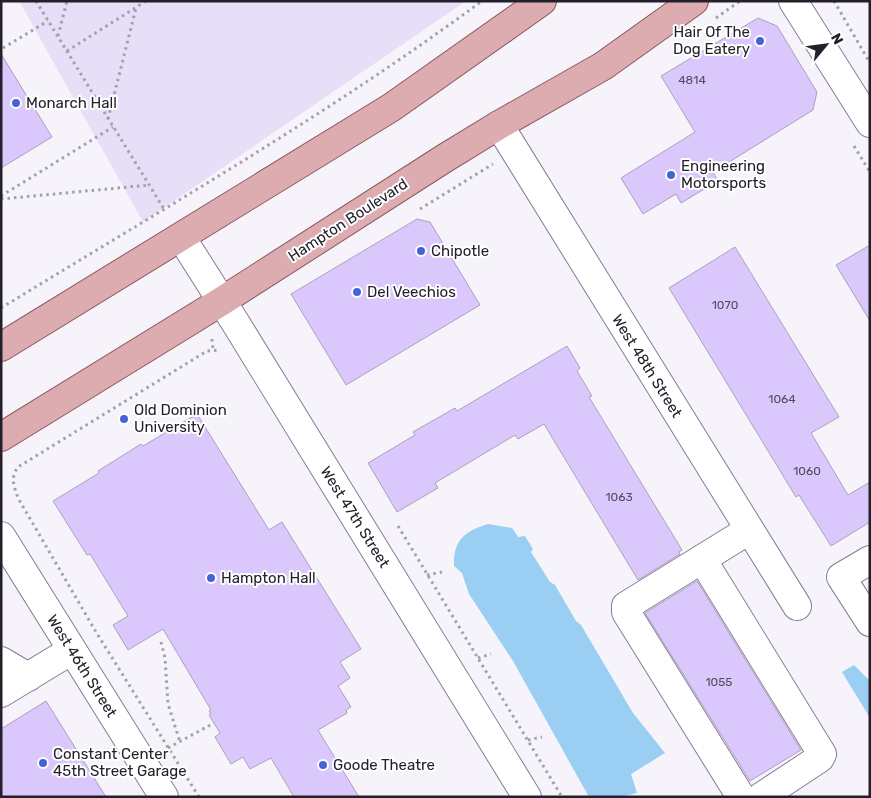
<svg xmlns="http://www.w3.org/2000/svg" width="871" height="798" font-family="Rubik,sans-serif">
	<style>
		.green { fill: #e7def7 }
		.water { fill: #9acef2 }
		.building { fill: #dac7fb; stroke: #aba1be }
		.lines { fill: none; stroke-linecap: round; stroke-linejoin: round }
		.minor-casing { stroke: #867c98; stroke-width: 30 }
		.major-casing { stroke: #8d575f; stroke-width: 30 }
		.path { stroke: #a2a0a8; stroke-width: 3; stroke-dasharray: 2.5 4; stroke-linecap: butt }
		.minor { stroke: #fff; stroke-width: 28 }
		.major { stroke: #ddacb0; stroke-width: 28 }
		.poi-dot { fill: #4762d6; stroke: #fff; stroke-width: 2 }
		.labels { text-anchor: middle; stroke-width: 4; stroke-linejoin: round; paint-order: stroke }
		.number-label { font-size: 12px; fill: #524a5f }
		.poi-label { font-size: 15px; fill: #24202b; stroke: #fff; text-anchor: start }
		.street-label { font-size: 15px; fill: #24202b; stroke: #fff }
	</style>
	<rect width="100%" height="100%" fill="#f6f4fa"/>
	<polygon class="green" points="19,1 466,1 143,222"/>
	<g class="water">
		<path d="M488,524l24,4 6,9 7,-1 8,13 -2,3 19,30 5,3 21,36 5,4 52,88 32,40 -34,21 6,19 -16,4h-32l-76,-136 -44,-67 -7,-21 -8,-7c-1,-26 11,-35 34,-42z"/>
		<polygon points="854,665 870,681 870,718 842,672"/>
	</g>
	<g class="building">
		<polygon points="758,18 777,26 817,92 813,110 713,172 718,181 706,188 681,203 676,194 643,214 621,178 695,132 661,76"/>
		<polygon points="1,54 52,137 1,168"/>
		<polygon points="417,219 430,222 480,305 346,385 291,294"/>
		<polygon points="870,245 870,321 836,265"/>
		<polygon points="735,247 839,417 811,433 848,495 870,482 870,522 831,546 799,495 796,497 669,288"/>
		<polygon points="567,346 580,368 577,371 592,396 589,397 682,550 679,552 680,554 638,580 544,424 518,439 515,435 435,483 438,488 397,512 368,463 415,435 413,432 455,408 457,411"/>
		<polygon points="197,414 269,530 282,522 361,649 340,662 350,678 338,686 351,707 346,710 347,713 318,730 359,797 294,797 271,758 250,769 243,757 231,764 215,737 220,733 209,715 211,714 209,711 211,710 163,629 128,650 113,625 128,616 90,554 87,555 53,501 99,473 98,471 141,444 143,446"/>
		<polygon points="697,581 801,750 750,781 645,613"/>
		<polygon points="46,701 106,797 1,797 1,729"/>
	</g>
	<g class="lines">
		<defs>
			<g id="minor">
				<polyline points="793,1 870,123"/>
				<polyline points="499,125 797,606"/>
				<polyline points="181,237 235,322 527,797"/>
				<polyline points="1,536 164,797"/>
				<polyline points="702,559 822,754 820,758 761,797"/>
				<polyline points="870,560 841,577 870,622"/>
				<polyline points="1,661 28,677"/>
				<polyline points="1,693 72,650"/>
				<polyline points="741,797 626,612 626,606 749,530"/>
			</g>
			<g id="major">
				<polyline points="1,347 392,107 542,1"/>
				<polyline points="1,437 222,301 445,158 499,125 603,66 694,1"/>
			</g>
		</defs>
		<use href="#minor" class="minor-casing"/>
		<use href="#major" class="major-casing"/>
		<g class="path">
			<polyline points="36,1 164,209"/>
			<polyline points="834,1 870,63"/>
			<polyline points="716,18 740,1"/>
			<polyline points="58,36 67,1"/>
			<polyline points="3,48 48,21"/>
			<polyline points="67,51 146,1"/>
			<polyline points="108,119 136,8"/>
			<polyline points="854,146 870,172"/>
			<polyline points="1,196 113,127"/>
			<polyline points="1,199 150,185"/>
			<polyline points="420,209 493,164"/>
			<path d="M1,308c162,-99 328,-194 481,-307"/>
			<polyline points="212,339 213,350"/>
			<polyline points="398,526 562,797"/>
			<polyline points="427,575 442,572"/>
			<polyline points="161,642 165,658 168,704 180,742"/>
			<polyline points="478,658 491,654"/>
			<polyline points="528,740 542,737"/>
			<polyline points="168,748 214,723"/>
			<path d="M199,797l-103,-165 -78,-134c-4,-12 -8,-20 0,-31l189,-116 13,-1"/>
		</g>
		<use href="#minor" class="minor"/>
		<use href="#major" class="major"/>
	</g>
	<g class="poi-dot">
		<circle cx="760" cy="41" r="5"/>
		<circle cx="16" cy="103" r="5"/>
		<circle cx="671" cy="175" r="5"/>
		<circle cx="421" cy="251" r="5"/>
		<circle cx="357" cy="292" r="5"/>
		<circle cx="124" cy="419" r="5"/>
		<circle cx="211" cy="578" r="5"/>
		<circle cx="43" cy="763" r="5"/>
		<circle cx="323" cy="765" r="5"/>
	</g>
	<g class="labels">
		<g class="number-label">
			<text x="692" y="84">4814</text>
			<text x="725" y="309">1070</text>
			<text x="782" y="403">1064</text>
			<text x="807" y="475">1060</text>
			<text x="619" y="501">1063</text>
			<text x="719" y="686">1055</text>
		</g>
		<g class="poi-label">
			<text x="750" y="37" text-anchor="end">Hair Of The<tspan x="750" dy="17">Dog Eatery</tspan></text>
			<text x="26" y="108">Monarch Hall</text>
			<text x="681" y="171">Engineering<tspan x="681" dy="17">Motorsports</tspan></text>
			<text x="431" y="256">Chipotle</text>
			<text x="367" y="297">Del Veechios</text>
			<text x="134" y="415">Old Dominion<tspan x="134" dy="17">University</tspan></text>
			<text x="221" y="583">Hampton Hall</text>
			<text x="53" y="759">Constant Center<tspan x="53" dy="17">45th Street Garage</tspan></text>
			<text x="333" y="770">Goode Theatre</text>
		</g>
		<g class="street-label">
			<text transform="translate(348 220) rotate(-33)" y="5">Hampton Boulevard</text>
			<text transform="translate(647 366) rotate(58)" y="5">West 48th Street</text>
			<text transform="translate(355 517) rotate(58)" y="5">West 47th Street</text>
			<text transform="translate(82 666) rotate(58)" y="5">West 46th Street</text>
		</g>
	</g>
	<rect width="871" height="798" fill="none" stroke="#24202b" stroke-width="5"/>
	<g transform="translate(826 45) rotate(61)" stroke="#ffffff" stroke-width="4" paint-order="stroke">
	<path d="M0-4L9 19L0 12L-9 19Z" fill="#24202b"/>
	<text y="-8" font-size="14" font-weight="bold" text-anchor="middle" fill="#24202b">N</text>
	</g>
</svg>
